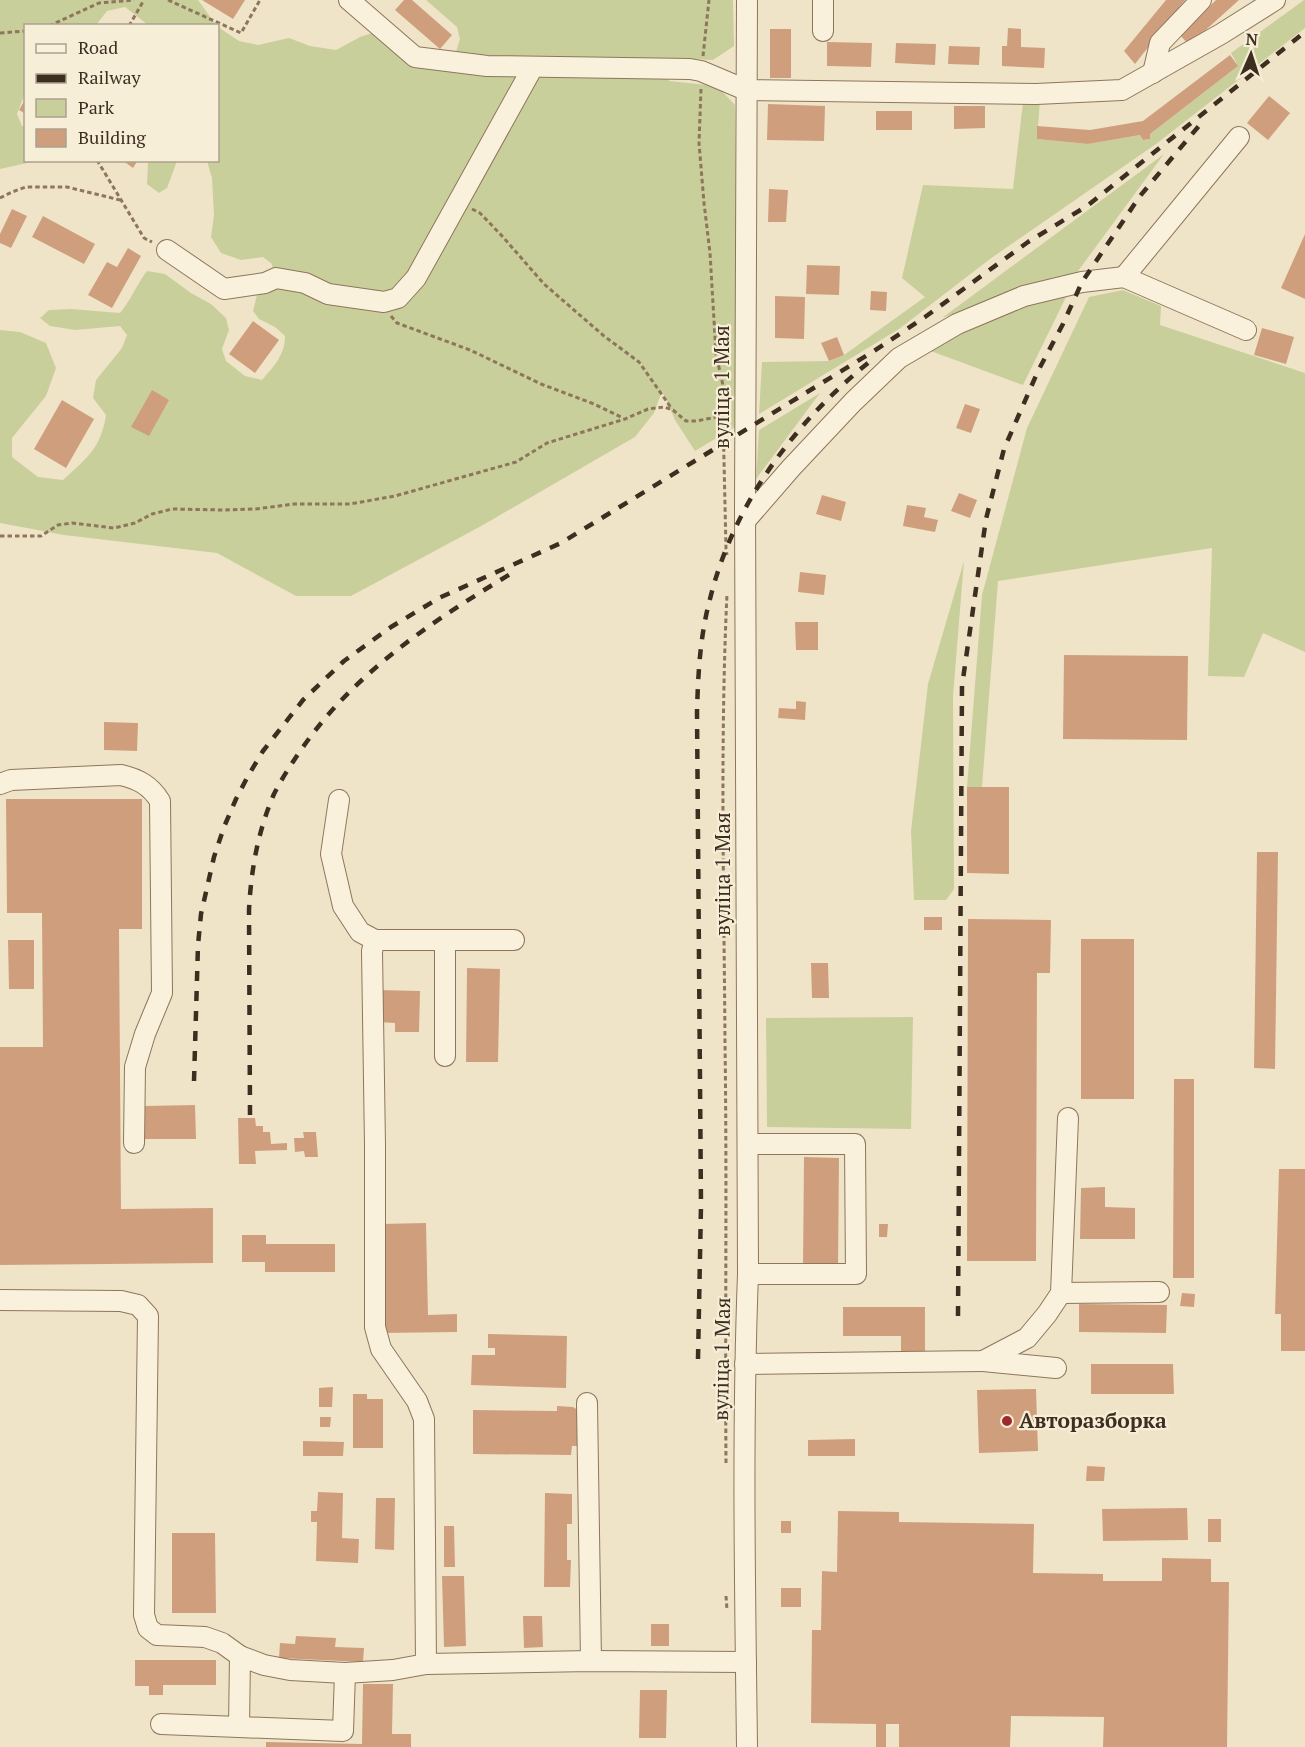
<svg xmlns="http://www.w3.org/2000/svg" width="1305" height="1747" font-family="'PT Serif',serif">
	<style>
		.green { fill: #c9cf9b }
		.building { fill: #cf9f7d }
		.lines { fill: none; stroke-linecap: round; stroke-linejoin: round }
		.minor-casing { stroke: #8d765c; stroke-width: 22 }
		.path { stroke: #8d765c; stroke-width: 3; stroke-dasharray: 4.5 3; stroke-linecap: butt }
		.minor { stroke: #faf1dc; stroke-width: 20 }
		.rail { stroke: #3d2e20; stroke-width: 4.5; stroke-dasharray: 10 10; stroke-linecap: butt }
		.poi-dot { fill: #9e2a2b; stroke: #f7eed8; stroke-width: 2 }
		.labels { text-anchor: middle; stroke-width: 4.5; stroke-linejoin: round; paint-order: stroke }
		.street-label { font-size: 21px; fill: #3d2e20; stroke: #f7eed8 }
		.poi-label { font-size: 21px; font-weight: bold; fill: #3d2e20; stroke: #f7eed8; text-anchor: start }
	</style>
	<rect width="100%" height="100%" fill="#f0e4c8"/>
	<g class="green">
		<polygon points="0,0 198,0 216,25 148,25 125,7 107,11 96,25 26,26 25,93 17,114 22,126 25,126 26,160 36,161 0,169"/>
		<path d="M426,0h307l1,46 -21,14 -44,-2v23l48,5 18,19 3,320 -43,26 -20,-31 -13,-29 -8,22 -19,24 -152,88 -132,71h-55l-79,-43 -153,-18 -64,-12v-193l20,2 26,11 10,25 -10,28 -34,42v19l26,20 25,3c24,-22 38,-32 43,-65l-13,-17 3,-18 26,-32 5,-13 -7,-9 -45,4 -25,-4 -10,-8 9,-8 22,-1 49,4c11,-13 17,-29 27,-42l18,3 26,19 20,11 15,14 3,12 -7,19 4,12 19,15 17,4c12,-14 23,-25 23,-44l-10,-9 -16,-8 -6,-8 4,-16 16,-23 -1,-8 -9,-7 -22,3 -20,-7 -10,-16 3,-22 -2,-37 -5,-17 11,-1v-133l21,14 19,4 31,-7 21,8 26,4 24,-13 18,-6 33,16 44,8 5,-16 -3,-12z"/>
		<polygon points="1304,0 1305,0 1305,28 1156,144 990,259 899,329 759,414 762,362 829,361 844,355 925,297 902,278 923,185 1013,189 1023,102 1040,101 1037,139 1088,144 1140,135 1143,140 1150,139 1150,134 1238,66 1231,53"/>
		<polygon points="1164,154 1073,278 1022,290 942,318"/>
		<polygon points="150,161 177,161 167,188 159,193 147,184 148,163"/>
		<polygon points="1123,290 1161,306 1160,325 1305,373 1305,652 1263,633 1244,677 1208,676 1212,548 998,581 982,787 967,787 982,595 1027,428 1089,297"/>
		<polygon points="1068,293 1023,385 928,350 992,315"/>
		<polygon points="820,393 756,479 759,430"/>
		<polygon points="964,561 953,696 954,889 946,900 914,900 911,831 928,684"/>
		<polygon points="913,1017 911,1129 767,1127 766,1018"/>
	</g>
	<g class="building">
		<polygon points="202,0 245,0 233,19"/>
		<polygon points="404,0 412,0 452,35 440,49 395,10"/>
		<polygon points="1166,0 1185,0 1135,64 1124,51"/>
		<polygon points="1216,0 1239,0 1189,45 1180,35"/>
		<polygon points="1008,28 1021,29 1021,47 1045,48 1044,68 1002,66 1002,46 1007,46"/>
		<rect x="770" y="29" width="21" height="49"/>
		<polygon points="827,42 872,43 871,67 827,66"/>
		<polygon points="896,43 936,44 935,65 895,63"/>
		<polygon points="949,46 980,47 979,65 948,64"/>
		<polygon points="1230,55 1238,66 1150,134 1150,139 1143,140 1140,135 1088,144 1037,139 1037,126 1090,130 1143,121"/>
		<polygon points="1269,96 1290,113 1268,140 1247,123"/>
		<polygon points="26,98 26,114 19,110"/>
		<polygon points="768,104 825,106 824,141 767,140"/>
		<polygon points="954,106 985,106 985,128 954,129"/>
		<rect x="876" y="111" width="36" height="19"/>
		<polygon points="122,160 138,160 133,168"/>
		<polygon points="769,189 788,190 786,222 768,222"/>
		<polygon points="12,209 27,216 11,248 0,243 0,234"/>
		<polygon points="43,216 95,244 84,264 32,237"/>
		<polygon points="1305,234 1305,299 1281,288"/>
		<polygon points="128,248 141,256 112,308 88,295 107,262 117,267"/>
		<polygon points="807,265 840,266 839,295 806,294"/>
		<polygon points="871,291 887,292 886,311 870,310"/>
		<polygon points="775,296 805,297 804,339 775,338"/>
		<polygon points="253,321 279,340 255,373 229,354"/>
		<polygon points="1262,328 1294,337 1286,364 1254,355"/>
		<polygon points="837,337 844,355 829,361 821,343"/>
		<polygon points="152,390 169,400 149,436 131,427"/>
		<polygon points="62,400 94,419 66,468 34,449"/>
		<polygon points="965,404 980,409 971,433 956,428"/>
		<polygon points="959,493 977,500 970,518 951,511"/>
		<polygon points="822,495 846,502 841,521 816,514"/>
		<polygon points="907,505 926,508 924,517 938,520 935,532 903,526"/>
		<polygon points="800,572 826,575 824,595 798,592"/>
		<polygon points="795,622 818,622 818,650 796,650"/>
		<polygon points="1064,655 1188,656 1187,740 1063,739"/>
		<polygon points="796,701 806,702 805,720 778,718 779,708 796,709"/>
		<polygon points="104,722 138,723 137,751 104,750"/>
		<polygon points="967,787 1009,787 1009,874 967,873"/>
		<polygon points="6,799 142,799 142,929 119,929 121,1209 213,1208 213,1263 0,1265 0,1047 43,1047 42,913 7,913"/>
		<polygon points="1257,852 1278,852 1275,1069 1254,1068"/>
		<rect x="924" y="917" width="18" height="13"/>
		<polygon points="968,919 1051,920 1050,973 1037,973 1036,1261 967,1261"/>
		<rect x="1081" y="939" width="53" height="160"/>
		<polygon points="8,940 34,940 34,989 9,989"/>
		<polygon points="811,963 828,963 829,998 812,998"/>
		<polygon points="467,968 500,969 498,1062 466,1062"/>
		<polygon points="378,990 420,991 419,1032 395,1032 395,1023 377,1022"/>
		<polygon points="1174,1079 1194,1079 1194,1278 1173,1278"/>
		<polygon points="195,1105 196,1139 145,1139 145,1106"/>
		<polygon points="238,1118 255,1118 256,1126 263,1126 263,1132 270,1132 271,1144 287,1143 287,1150 255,1151 256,1164 239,1164"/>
		<polygon points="303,1132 316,1132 318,1157 305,1157 304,1151 295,1152 294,1138 304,1138"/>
		<polygon points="804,1157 839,1158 838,1268 803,1268"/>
		<polygon points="1279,1169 1305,1169 1305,1351 1281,1351 1281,1314 1275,1314"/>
		<polygon points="1105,1187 1105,1207 1135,1208 1135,1239 1080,1239 1081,1188"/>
		<polygon points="426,1223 428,1315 457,1314 457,1332 382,1333 380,1224"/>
		<polygon points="879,1224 888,1224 887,1237 879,1237"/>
		<polygon points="242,1235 266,1235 266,1244 335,1244 335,1272 265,1272 265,1262 242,1262"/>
		<polygon points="1182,1293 1195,1294 1194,1307 1180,1306"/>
		<polygon points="1079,1304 1167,1305 1166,1333 1079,1332"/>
		<polygon points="843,1307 925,1307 925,1351 901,1351 901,1336 843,1336"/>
		<polygon points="488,1334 567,1336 566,1388 471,1385 472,1355 495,1355 495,1348 488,1348"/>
		<polygon points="1091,1364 1173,1364 1174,1394 1091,1394"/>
		<polygon points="333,1387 332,1407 319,1407 319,1388"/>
		<polygon points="1036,1389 1038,1451 979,1453 977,1390"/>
		<polygon points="353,1394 367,1394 367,1399 383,1399 383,1448 353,1448"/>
		<polygon points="557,1406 573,1407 583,1413 583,1446 572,1446 571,1455 473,1454 473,1410 557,1411"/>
		<polygon points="320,1417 331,1417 330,1427 320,1427"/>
		<polygon points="855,1439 855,1456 808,1456 808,1440"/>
		<polygon points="303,1441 344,1442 343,1456 303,1456"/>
		<polygon points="1087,1466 1105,1467 1104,1481 1086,1481"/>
		<polygon points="318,1492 343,1493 342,1538 359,1539 358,1563 316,1561 317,1522 311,1522 311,1511 317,1511"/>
		<polygon points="545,1493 572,1494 572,1524 567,1524 567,1560 571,1560 570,1587 544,1587"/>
		<polygon points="376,1498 395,1498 394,1550 375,1549"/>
		<polygon points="1187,1508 1188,1540 1103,1541 1102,1509"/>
		<polygon points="838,1511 899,1512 899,1522 1034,1524 1033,1573 1103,1574 1103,1581 1162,1581 1162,1558 1211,1559 1211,1582 1229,1582 1227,1747 1103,1747 1104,1717 1011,1716 1010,1747 899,1747 899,1724 886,1724 886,1747 876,1747 876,1724 811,1723 812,1630 821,1630 822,1571 837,1572"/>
		<rect x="1208" y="1519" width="13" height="23"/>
		<rect x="781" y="1521" width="10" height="12"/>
		<polygon points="444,1526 454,1526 455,1567 444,1567"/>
		<polygon points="172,1533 215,1533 216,1613 172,1613"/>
		<polygon points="442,1576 464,1576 466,1646 444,1647"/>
		<rect x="781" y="1588" width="20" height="19"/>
		<polygon points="523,1616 542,1616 543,1647 524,1648"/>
		<rect x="651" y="1624" width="18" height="22"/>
		<polygon points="296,1636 336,1638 335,1647 364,1648 363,1662 279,1658 280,1643 295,1644"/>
		<polygon points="135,1660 216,1660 216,1685 163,1685 163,1695 149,1695 149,1686 135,1686"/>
		<polygon points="363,1684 393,1684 392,1734 411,1734 411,1747 266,1747 266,1742 362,1744"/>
		<polygon points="640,1690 667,1690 666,1738 639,1738"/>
	</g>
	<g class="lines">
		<defs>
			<g id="minor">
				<polyline points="349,0 415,57 487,66 690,69 701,71 746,90 1036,94 1122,90 1221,34 1275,0"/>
				<path d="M747,0l-2,508 3,766c-6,158 -3,315 -1,473"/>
				<polyline points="823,31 823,0"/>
				<polyline points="1153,73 1160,43 1201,0"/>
				<polyline points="167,250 224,289 265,283 276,278 305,283 328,294 384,302 398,298 416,278 533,67"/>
				<polyline points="1124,277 1239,137"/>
				<polyline points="745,521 791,468 853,402 899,358 957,324 1024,296 1082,282 1124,277 1246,330"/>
				<path d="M0,784l11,-4 110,-5c17,4 29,10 39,26l2,192 -17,41 -10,33 -1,76"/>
				<polyline points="339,800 331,854 343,906 360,932 375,940"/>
				<polyline points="445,1056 445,940"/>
				<polyline points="748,1144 855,1144 856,1274 748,1274"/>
				<polyline points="1061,1293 1159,1292"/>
				<polyline points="0,1300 121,1301 138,1305 148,1316 144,1615 148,1628 157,1635 205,1637 222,1643 240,1656"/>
				<polyline points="983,1361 1056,1368"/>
				<polyline points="745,1364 983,1361 1027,1338 1047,1314 1061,1293 1068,1118"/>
				<polyline points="587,1403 591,1661"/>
				<polyline points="426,1664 424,1419 417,1401 381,1349 375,1327 375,1145 372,951 375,940 514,940"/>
				<polyline points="161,1724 239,1727 240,1656 264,1665 290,1670 345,1673 393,1670 426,1664 591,1661 746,1662"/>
				<polyline points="239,1727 343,1731 345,1673"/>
			</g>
		</defs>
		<use href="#minor" class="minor-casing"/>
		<g class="path">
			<polyline points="168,0 241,33 260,0"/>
			<polyline points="49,26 99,3 134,0"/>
			<polyline points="129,26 144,0"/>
			<polyline points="0,33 26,31"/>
			<polyline points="703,56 709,0"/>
			<polyline points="701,89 699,143 704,203 710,253 716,354 724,390 723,416 726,549 727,555"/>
			<polyline points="97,160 144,238 152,242"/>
			<polyline points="0,198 12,192 26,187 67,187 120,200"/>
			<polyline points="472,209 480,213 503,237 544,284 604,336 639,362 672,409"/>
			<polyline points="391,316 397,323 470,350 541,384 594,404 623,418"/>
			<polyline points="0,536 41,536 58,525 72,523 114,528 135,523 152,514 172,509 222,510 256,509 294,504 350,504 395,496 516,462 547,443 625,419 648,409 664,407 673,410 686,421 696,421 723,416"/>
			<path d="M726,1463c-1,-140 1,-280 -1,-421 -1,-149 -5,-299 2,-448"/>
			<polyline points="726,1596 727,1610"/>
		</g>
		<use href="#minor" class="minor"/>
		<g class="rail">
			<polyline points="194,1081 198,945 201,914 214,857 224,827 236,799 248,776 263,751 303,700 344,661 391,627 439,598 561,543 874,351 925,317 1028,242 1087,206 1305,32"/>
			<path d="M250,1115l-1,-205c2,-40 9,-79 25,-116 8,-16 18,-31 29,-47 53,-76 131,-127 209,-174"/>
			<polyline points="958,1316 962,686 986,519 1004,449 1038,371 1063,324 1082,282 1140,196 1203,121"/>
			<path d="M698,1359l3,-154 -4,-493c1,-38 3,-76 13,-113 23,-94 84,-176 158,-236"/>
		</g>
	</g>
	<circle class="poi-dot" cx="1007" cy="1421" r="6"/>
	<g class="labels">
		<g class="street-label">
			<text transform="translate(722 387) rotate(-90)" y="7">вуліца 1 Мая</text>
			<text transform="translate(723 874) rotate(-90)" y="7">вуліца 1 Мая</text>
			<text transform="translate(722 1359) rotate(-89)" y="7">вуліца 1 Мая</text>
		</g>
		<g class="poi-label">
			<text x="1019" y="1428">Авторазборка</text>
		</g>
	</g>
	<rect x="24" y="24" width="195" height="138" fill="#f7eed8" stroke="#ada18e" stroke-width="1.5"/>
	<rect x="36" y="44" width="30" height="9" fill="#faf1dc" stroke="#ada18e" stroke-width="1.5"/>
	<text x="78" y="54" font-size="18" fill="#3d2e20">Road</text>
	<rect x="36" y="74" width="30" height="9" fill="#3d2e20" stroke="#ada18e" stroke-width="1.5"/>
	<text x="78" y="84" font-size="18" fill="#3d2e20">Railway</text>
	<rect x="36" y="99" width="30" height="18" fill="#c9cf9b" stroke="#ada18e" stroke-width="1.5"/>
	<text x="78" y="114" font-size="18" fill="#3d2e20">Park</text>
	<rect x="36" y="129" width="30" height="18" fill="#cf9f7d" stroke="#ada18e" stroke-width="1.5"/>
	<text x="78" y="144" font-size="18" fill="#3d2e20">Building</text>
	<g transform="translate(1251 54) rotate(3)" stroke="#f7eed8" stroke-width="4.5" paint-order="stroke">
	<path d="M0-4.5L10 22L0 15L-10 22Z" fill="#3d2e20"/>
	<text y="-9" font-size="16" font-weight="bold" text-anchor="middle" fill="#3d2e20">N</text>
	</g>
</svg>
